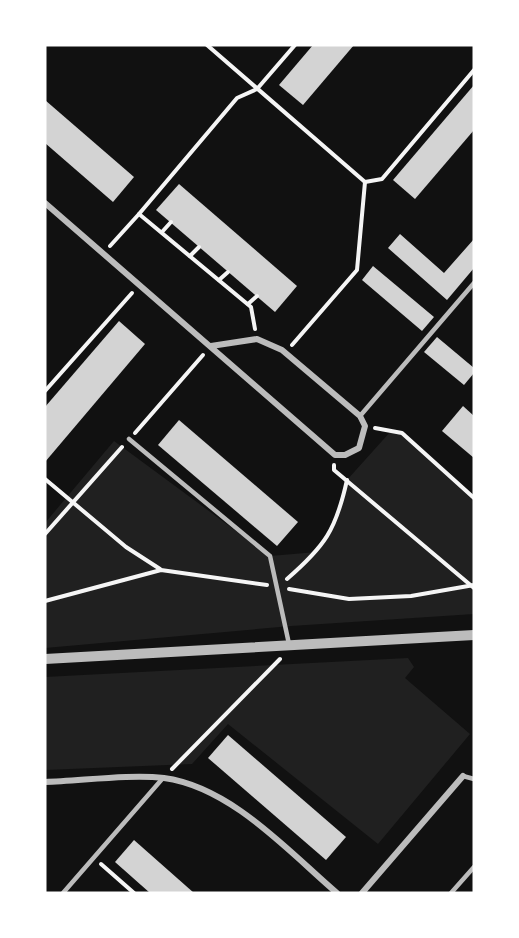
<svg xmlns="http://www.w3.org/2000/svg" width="519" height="938" font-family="'Alegreya Sans',sans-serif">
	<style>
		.green { fill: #202020 }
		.building { fill: #d3d3d3 }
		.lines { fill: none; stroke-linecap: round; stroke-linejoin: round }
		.path { stroke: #f5f5f5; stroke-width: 4 }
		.service { stroke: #bcbcbc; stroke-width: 4.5 }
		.minor { stroke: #bcbcbc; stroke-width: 6 }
		.tertiary { stroke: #bcbcbc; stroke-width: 10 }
	</style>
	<rect width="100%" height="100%" fill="#111"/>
	<g class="green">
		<polygon points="391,431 402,433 474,498 474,614 291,626 45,648 45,523 114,441 270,556 317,552 340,512 347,480"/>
		<polygon points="408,658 414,667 405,678 470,734 378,844 228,724 192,764 45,770 45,677"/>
	</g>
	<g class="building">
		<polygon points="313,45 354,45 303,105 279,85"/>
		<polygon points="474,85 474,130 415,199 393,180"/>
		<polygon points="45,100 134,177 113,202 45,143"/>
		<polygon points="179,184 297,286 275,312 156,210"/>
		<polygon points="400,234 444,273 474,239 474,268 447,300 388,248"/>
		<polygon points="373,266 434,317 422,331 362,280"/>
		<polygon points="119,321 145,344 45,462 45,407"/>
		<polygon points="437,337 474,368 474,373 464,385 424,352"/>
		<polygon points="463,406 474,416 474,458 442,431"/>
		<polygon points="179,420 298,522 277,546 158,445"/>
		<polygon points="228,735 346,837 326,860 208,758"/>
		<polygon points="134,840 194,893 150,893 115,862"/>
	</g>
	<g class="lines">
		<g class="path">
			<polyline points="207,45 365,182"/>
			<polyline points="139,214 237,98 257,89 295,45"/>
			<polyline points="162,232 171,222"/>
			<polyline points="110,246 139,214 251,307 255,329"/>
			<polyline points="190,256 199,247"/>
			<polyline points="219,280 228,272"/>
			<polyline points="248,304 257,296"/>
			<polyline points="292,345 357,270 365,182 382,179 474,70"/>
			<polyline points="45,391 132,293"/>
			<polyline points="375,428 402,433 474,498"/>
			<polyline points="135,433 203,355"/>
			<polyline points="334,465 334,470 474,588"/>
			<polyline points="45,479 126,547 160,569"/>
			<polyline points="45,534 122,447"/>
			<path d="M287,579c38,-33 49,-49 60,-99"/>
			<polyline points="289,589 349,599 411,596 474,585"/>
			<polyline points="45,601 161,570 267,585"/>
			<polyline points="172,769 280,659"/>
			<polyline points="101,864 134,893"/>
		</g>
		<g class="service">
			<polyline points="360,416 474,283"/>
			<polyline points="129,439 270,556 289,644"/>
			<polyline points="463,776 474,779"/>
			<polyline points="63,893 163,778"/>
			<polyline points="451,893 474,867"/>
		</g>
		<g class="minor">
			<polyline points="45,203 335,455 345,455 359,448 365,426 360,416 282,350 257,339 211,346"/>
			<path d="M45,782c36,-1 84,-8 119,-4 67,9 124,73 173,115"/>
			<polyline points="362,893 463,776"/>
		</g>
		<polyline class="tertiary" points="45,659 474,635"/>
	</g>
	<rect width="519" height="938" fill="none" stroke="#ffffff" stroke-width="93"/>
</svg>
